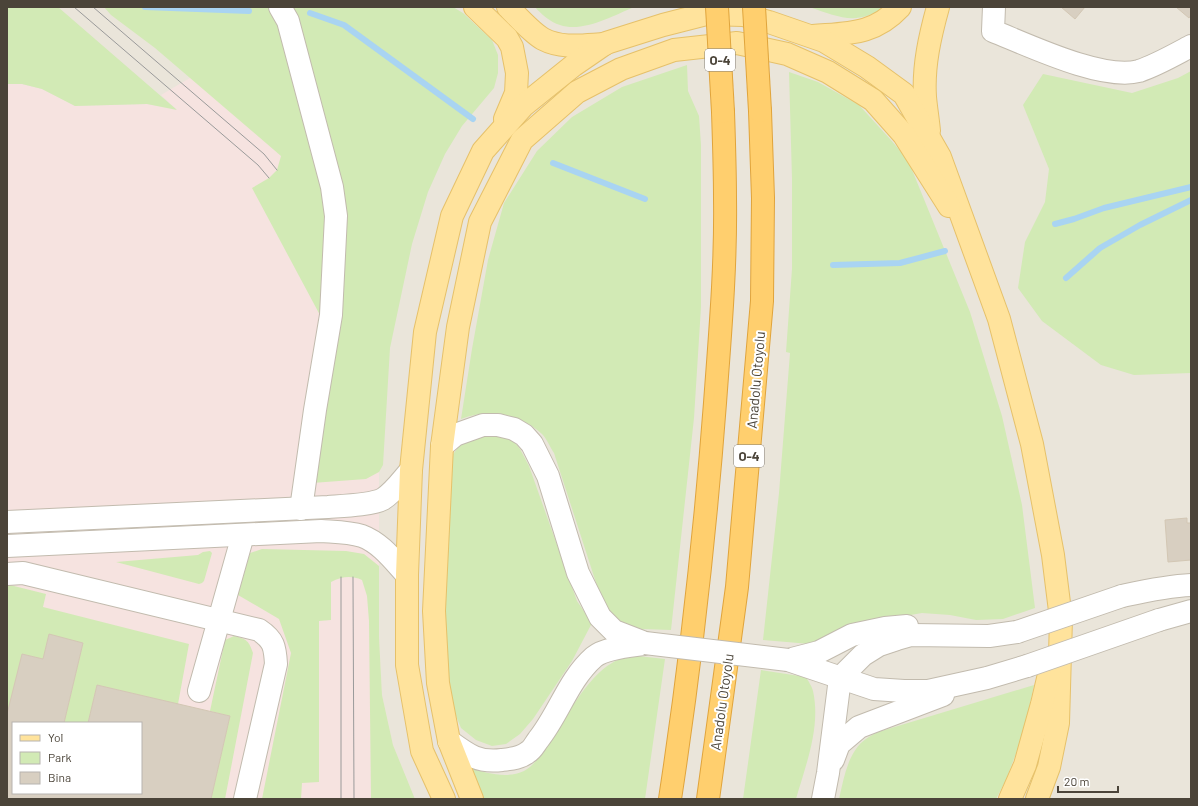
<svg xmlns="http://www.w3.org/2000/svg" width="1198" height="806" font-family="Barlow,sans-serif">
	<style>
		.residential { fill: #eae5da; fill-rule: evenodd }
		.medical { fill: #f6e3e0; fill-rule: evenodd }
		.green { fill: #d2eab5 }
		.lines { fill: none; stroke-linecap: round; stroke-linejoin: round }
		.stream { stroke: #a9d4f2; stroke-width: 6 }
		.building { fill: #d8cfc1; stroke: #d3c7b4 }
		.minor-casing { stroke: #c2bbae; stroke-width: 24 }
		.major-casing { stroke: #e6c16a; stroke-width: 24 }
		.highway-casing { stroke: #e0a43c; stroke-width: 24 }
		.minor { stroke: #fff; stroke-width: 22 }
		.major { stroke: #ffe39c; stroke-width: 22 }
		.highway { stroke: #ffcf6e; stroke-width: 22 }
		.tram { stroke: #9a9a9a; stroke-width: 1 }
		.minor-bridge-casing { stroke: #c2bbae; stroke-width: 24; stroke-linecap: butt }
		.highway-bridge-casing { stroke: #e0a43c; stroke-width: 24; stroke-linecap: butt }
		.minor-bridge { stroke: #fff; stroke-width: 22 }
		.highway-bridge { stroke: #ffcf6e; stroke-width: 22 }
		.labels { text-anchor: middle; stroke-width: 4; stroke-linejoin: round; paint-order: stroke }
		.shield { fill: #fff; stroke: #817c74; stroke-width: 1 }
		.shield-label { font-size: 13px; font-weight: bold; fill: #4b4439 }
		.street-label { font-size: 14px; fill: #4b4439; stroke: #fff }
	</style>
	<rect width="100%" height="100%" fill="#f6f3ec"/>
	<path class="residential" d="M7,7h1184v792h-1184zM13,723h128v70h-128z"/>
	<path class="medical" d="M200,72l107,86 69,180 3,134v165l3,58 11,50 22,54h-408v-715h15l20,5 33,17 72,-2 29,5 -15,-14zM13,723h128v70h-128z"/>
	<g class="green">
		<polygon points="7,7 58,7 177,110 147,104 75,106 42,89 22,84 7,84"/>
		<polygon points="104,7 453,7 463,13 492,40 498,55 498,73 494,88 462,126 445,154 428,192 412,244 390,348 383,465 379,472 366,479 312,483 321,317 252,188 269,178 277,170 281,156 155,48 111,15"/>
		<path d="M535,7h99c-21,9 -52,26 -74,18 -10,-3 -19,-11 -25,-18z"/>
		<path d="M809,7h76c-29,19 -46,10 -76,0z"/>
		<path d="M687,65l1,26 11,25 2,29v162l-7,111 -23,212 -29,-1 -19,-4 -12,-9 -12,-24 -45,-139c-4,-6 -7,-14 -12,-19 -22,-21 -53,-26 -81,-15l11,-70 16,-89 16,-57 33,-52 35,-34 50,-30z"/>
		<polygon points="1191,71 1191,373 1134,375 1101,365 1042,321 1018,288 1025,242 1045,202 1049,169 1023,105 1043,74 1132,93 1178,78"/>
		<polygon points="789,72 818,82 859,105 890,139 908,160 970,312 1002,416 1022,505 1035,608 1003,619 976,620 950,615 922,613 893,618 810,644 763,640 779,493 790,353 786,352 792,269 792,179"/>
		<polygon points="493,433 512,439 520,449 529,466 577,601 592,623 572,661 533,719 520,734 506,744 492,746 476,740 461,728 451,704 444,633 450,458 461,444"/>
		<path d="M262,549l84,2 18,3 15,12v71l3,58 11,50 22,54h-44l-2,-178 -2,-25 -5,-16c-12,-5 -20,-3 -31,2v38l-12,1v161l-17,1 -1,16h-39l29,-146 -12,-34 -41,-24 12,-42z"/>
		<polygon points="210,551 212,553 204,581 202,583 199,584 116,562 198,555 203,552"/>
		<polygon points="10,585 46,594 43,607 189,644 178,704 97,685 88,723 64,723 83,643 49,635 43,659 22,654 7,714 7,587"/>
		<path d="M234,636c13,3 15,5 19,17l-28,146h-14l19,-83 -20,-5 15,-71z"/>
		<path d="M638,656l27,3 -20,140h-162l-13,-31c16,5 37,11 54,3 11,-6 17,-17 24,-27 16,-24 40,-68 64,-81 7,-5 18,-5 26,-7z"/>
		<path d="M761,670l45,7c2,4 6,9 7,14 8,36 -7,73 -17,108h-53z"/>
		<path d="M1034,685l-10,47 -18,48 -10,19h-157c4,-17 7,-36 17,-50 5,-8 14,-13 22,-17z"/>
	</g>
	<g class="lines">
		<g class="stream">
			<polyline points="145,7 249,11"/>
			<polyline points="310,13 344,25 473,119"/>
			<polyline points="553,163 645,199"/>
			<polyline points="1055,224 1074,219 1104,208 1191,187"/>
			<polyline points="833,265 900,263 945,251"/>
			<polyline points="1066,278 1100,248 1140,225 1191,200"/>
		</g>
	</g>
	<g class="building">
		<polygon points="1061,7 1085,7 1075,19"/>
		<polygon points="1176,7 1191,7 1191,15 1189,18"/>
		<polygon points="1187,518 1187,523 1191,523 1191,560 1168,562 1165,520"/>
		<polygon points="49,634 83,643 64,723 13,723 13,793 141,793 141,723 88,723 97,685 230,716 211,799 7,799 7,714 22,654 43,659"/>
	</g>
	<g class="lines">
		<defs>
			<g id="minor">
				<polyline points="280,7 288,21 332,187 336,216 331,315 315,410 301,509"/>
				<path d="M994,7l-1,24c35,14 110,50 146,40 18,-6 35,-16 52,-25"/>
				<polyline points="442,446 455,435 483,425 498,425 514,429 524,435 532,444 548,476 578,573 600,617 614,631 645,643"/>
				<path d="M7,522l321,-15c13,-1 44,-2 55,-8 11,-7 19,-19 28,-29"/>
				<path d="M7,546l314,-15c13,1 28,1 41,5 19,7 32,25 45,39"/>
				<path d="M7,574l16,-1 236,57c15,10 16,17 17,34l-31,135"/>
				<path d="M1122,596c23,-5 45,-10 69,-11"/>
				<polyline points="1159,620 1191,611"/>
				<polyline points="788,660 874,689 904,691 928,691 987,678 1027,666"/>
				<polyline points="788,660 819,652 852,635 885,628 907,626"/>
				<polyline points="199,691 243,535"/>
				<path d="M449,741c19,14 29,22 53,19 9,-1 19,-2 26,-8 4,-2 7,-8 10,-12 21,-26 30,-60 56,-83 11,-9 36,-11 50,-13"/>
				<polyline points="833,760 839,744 859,727 943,695"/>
				<polyline points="823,799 828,773 840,678 863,655 879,645 897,639 911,635 989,636 1017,632"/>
			</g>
			<g id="major">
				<polyline points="475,7 507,38 512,47 517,73 516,93 505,119"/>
				<path d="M508,7c9,9 24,26 35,32 19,10 41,6 62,5"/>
				<path d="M813,36c35,-3 61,-1 87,-29"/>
				<path d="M929,131c-1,-11 -3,-23 -4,-34 -2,-31 5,-61 13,-90"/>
				<polyline points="444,799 422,751 407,665 407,575 411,470 425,332 452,216 483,151 523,106 574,65 606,43 663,25 706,14 743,15 769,22 824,41 867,67 904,94 940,157 999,319 1032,444 1053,555 1061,619 1058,723 1049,767 1037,799"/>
				<polyline points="472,799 449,741 438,683 434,611 442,446 458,327 480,222 522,140 577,92 621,69 674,50 737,43 787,54 828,72 873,100 904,135 949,206"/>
				<polyline points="1010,799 1025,765 1042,704 1050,670"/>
			</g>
			<g id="highway">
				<path d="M670,799c20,-131 35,-264 45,-396 5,-68 11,-136 10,-204 0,-29 -1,-58 -2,-87"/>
				<polyline points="708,799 737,587 762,301 763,198 760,111"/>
			</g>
		</defs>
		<use href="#minor" class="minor-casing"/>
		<use href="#major" class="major-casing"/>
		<use href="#highway" class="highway-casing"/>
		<use href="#minor" class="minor"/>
		<use href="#major" class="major"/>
		<use href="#highway" class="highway"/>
		<g class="tram">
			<polyline points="74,7 258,165 269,178"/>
			<polyline points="93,7 264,154 277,170"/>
			<polyline points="341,577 341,799"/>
			<polyline points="353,577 354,799"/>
		</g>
		<defs>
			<g id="minor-bridge">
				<polyline points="1017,632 1122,596"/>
				<polyline points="645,643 788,660"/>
				<polyline points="1027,666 1159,620"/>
			</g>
			<g id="highway-bridge">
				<polyline points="717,7 723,112"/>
				<polyline points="754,7 760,111"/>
			</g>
		</defs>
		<use href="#minor-bridge" class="minor-bridge-casing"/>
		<use href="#highway-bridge" class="highway-bridge-casing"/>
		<use href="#minor-bridge" class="minor-bridge"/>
		<use href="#highway-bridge" class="highway-bridge"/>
	</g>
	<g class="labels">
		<g class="shield">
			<rect x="705" y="49" width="30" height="22" rx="3"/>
			<rect x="734" y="445" width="30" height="22" rx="3"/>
		</g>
		<g class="shield-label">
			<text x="720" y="65">O-4</text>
			<text x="749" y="461">O-4</text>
		</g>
		<g class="street-label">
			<text transform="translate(756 380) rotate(-85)" y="5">Anadolu Otoyolu</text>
			<text transform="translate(722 702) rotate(-82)" y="5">Anadolu Otoyolu</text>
		</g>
	</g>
	<rect width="1198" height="806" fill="none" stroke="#4b4439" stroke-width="16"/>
	<rect x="12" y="722" width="130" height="72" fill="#ffffff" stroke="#b7b4b0"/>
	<rect x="20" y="735" width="20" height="6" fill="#ffe39c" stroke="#b7b4b0"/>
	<text x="48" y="742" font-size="12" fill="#4b4439">Yol</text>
	<rect x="20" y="752" width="20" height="12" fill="#d2eab5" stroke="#b7b4b0"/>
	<text x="48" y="762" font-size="12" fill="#4b4439">Park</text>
	<rect x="20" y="772" width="20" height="12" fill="#d8cfc1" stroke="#b7b4b0"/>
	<text x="48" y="782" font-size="12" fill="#4b4439">Bina</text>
	<path d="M1058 786v6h60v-6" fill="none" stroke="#4b4439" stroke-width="2"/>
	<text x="1064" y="786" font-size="12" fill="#4b4439" stroke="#ffffff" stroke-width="3" paint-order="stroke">20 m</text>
</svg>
